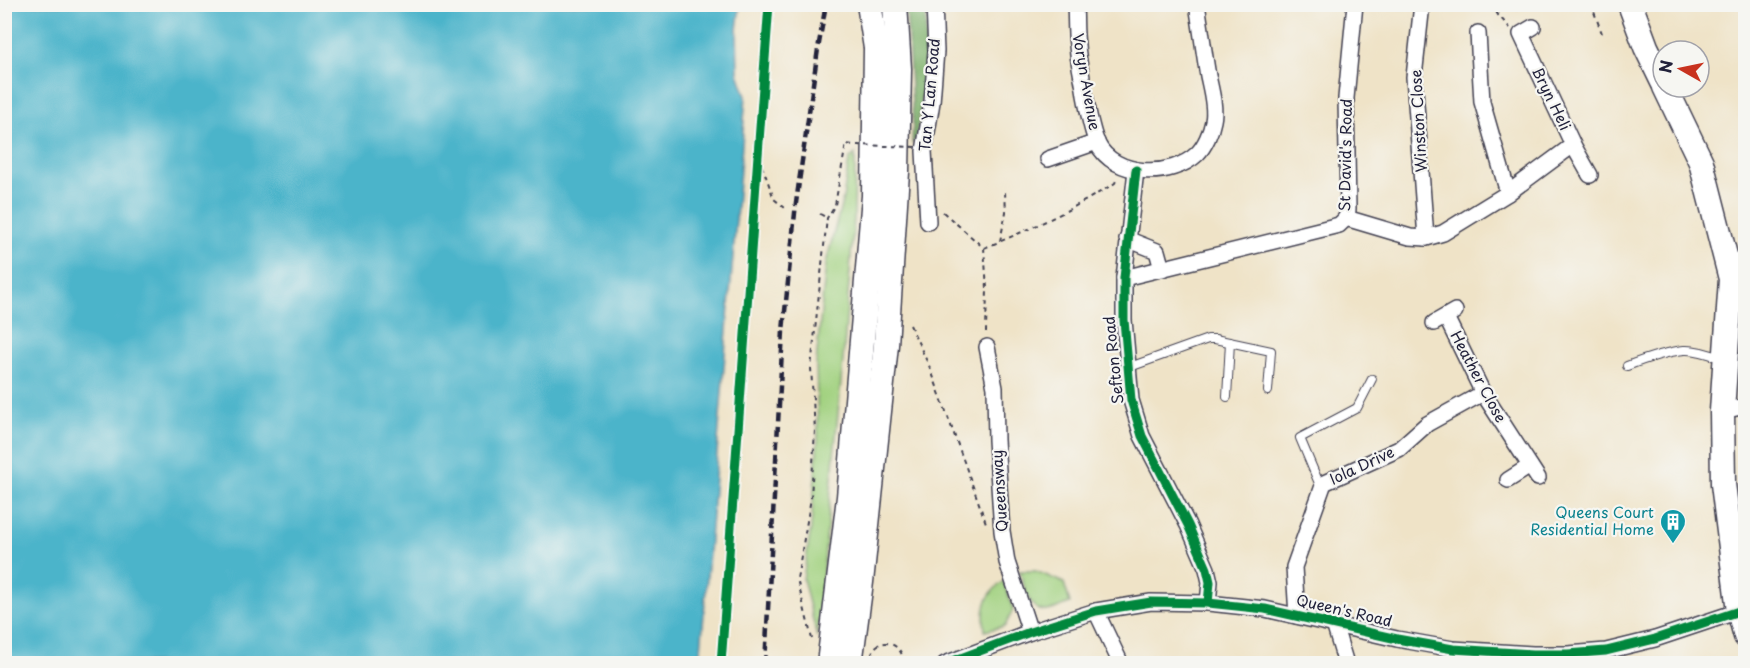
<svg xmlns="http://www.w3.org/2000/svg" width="1750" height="668" font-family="'Playpen Sans',sans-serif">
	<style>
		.green { fill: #a3d281; stroke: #627a5e; stroke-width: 1.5 }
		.forest { fill: #82b46f; stroke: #526b55; stroke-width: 1.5 }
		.water { fill: #4cb4ca; stroke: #376b82; stroke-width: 1.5 }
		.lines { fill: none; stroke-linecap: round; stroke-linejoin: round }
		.service-casing { stroke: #413f50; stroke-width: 10 }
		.minor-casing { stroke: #413f50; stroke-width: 18 }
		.primary-casing { stroke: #413f50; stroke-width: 27 }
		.trunk-casing { stroke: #413f50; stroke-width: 27 }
		.path { stroke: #413f50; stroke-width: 2; stroke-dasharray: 4.5 4.5; stroke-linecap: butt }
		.service { stroke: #fff; stroke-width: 8 }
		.minor { stroke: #fff; stroke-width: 15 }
		.primary { stroke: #fff; stroke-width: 24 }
		.trunk { stroke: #fff; stroke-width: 24 }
		.rail { stroke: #22223b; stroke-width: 4.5; stroke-dasharray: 9 4.5; stroke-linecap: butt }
		.path-bridge { stroke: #413f50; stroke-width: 2; stroke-dasharray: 4.5 4.5; stroke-linecap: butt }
		.cycleway-casing { stroke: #f6f6f2; stroke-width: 13 }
		.cycleway { stroke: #00873e; stroke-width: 9 }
		.labels { text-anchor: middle; stroke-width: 4.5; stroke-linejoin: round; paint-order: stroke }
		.street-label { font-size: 15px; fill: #22223b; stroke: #f6f6f2 }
		.culture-label { font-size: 15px; fill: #0d838f; stroke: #f6f6f2; text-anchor: end }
	</style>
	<rect width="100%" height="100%" fill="#f6f6f2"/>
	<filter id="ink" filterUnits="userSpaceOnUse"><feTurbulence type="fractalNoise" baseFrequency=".0167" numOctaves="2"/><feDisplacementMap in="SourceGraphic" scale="12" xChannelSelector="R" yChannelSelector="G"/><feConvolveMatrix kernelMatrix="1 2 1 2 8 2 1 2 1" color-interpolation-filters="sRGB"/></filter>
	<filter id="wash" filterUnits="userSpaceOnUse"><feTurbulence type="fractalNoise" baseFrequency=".008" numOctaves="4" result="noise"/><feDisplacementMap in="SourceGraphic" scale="24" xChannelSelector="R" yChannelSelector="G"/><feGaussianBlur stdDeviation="1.35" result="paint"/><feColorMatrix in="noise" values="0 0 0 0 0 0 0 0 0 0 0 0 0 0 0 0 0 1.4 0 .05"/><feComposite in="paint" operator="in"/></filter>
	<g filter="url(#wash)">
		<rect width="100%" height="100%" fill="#efe3c7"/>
		<g class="green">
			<polygon points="855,154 854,218 843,360 817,637 803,579 811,528 818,438 816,363 826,263 843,198 849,160"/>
			<path d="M1020,571h16l28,12 6,20c-7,2 -16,7 -23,8 -19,2 -23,-27 -27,-40z"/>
			<path d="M1004,581l9,29 -8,16 -20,5c-3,-23 0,-37 19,-50z"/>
		</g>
		<path class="forest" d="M906,5h19c3,45 -2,89 -9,134l-4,4 1,-23z"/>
		<polygon class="water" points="4,5 740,5 737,30 738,73 746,96 700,663 5,663"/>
	</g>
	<g filter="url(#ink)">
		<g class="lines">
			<defs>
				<g id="service">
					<path d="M1627,366c18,-7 38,-14 57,-16 12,-1 26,4 37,8"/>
					<polyline points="1127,368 1208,339 1215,339 1271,351 1268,391"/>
					<polyline points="1227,397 1230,342"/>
					<polyline points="1321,488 1300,438 1357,408 1372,379"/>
				</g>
				<g id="minor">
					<path d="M1075,4c1,14 0,28 2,41 1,17 6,34 8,50 3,16 6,34 12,48 17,35 75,35 100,11 8,-8 14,-22 16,-33 3,-13 -2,-31 -5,-45 -4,-23 -7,-48 -11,-72"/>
					<polyline points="1422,4 1414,77 1426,238"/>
					<polyline points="1533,27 1521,34 1573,145 1590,175"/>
					<polyline points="1478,33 1482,102 1508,193"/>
					<polyline points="1048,159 1097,142"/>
					<polyline points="1136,170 1124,278 1124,320 1131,400 1142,436 1188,525 1207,569 1210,582 1208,603"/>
					<polyline points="1346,218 1410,237 1426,238 1443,233 1508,193 1573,145"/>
					<polyline points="928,222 924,151 932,102 936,51 934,4"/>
					<polyline points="1127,239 1157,251 1162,269"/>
					<path d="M1124,278l215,-53c6,-5 9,-9 9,-17l-2,-110 9,-94"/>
					<polyline points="1446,317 1483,393 1538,478"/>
					<polyline points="1434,323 1455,311"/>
					<polyline points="987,347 995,388 996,440 1002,531 1007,562 1030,632"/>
					<polyline points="1722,411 1746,406"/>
					<polyline points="1508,480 1530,466"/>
					<polyline points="1096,611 1121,664"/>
					<polyline points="1297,616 1294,567 1324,483 1399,449 1427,424 1483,393"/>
					<polyline points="1334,624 1346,664"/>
					<polyline points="945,664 1030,632 1096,611 1151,602 1208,603 1265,609 1397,639 1453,649 1533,654 1568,654 1606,651 1655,639 1739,611"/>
				</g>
				<g id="primary">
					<polyline points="1630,4 1646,47 1663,82"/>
					<polyline points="1665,87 1701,162 1731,279 1722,411 1723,484 1739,611 1746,636"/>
				</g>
				<g id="trunk">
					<polyline points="829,664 849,497 874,196 876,48 869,4"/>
					<polyline points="850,664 861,582 886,345 897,172 899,69 895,4"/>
				</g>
			</defs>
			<use href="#service" class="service-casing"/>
			<use href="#minor" class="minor-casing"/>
			<use href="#primary" class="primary-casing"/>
			<use href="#trunk" class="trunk-casing"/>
			<g class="path">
				<polyline points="1492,4 1498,15 1510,28"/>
				<polyline points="1591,4 1603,36"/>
				<polyline points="759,157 774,199 785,208"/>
				<polyline points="943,212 984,248 987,288 986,332"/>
				<polyline points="820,214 827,218"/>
				<polyline points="1000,241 1006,212 1005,192"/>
				<path d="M984,248c47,-19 88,-38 131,-65l2,-5"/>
				<polyline points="910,325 931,370 986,523"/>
				<polyline points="812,639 797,579 811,498 815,430 811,368 827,218 835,205 846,144 855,145"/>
				<path d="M872,664c0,-4 0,-7 0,-11 5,-15 25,-12 30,2l-4,9"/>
			</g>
			<use href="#service" class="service"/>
			<use href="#minor" class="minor"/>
			<use href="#primary" class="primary"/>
			<use href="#trunk" class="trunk"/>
			<polyline class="rail" points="765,664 783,331 796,203 818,49 826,4"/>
			<polyline class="path-bridge" points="857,145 916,147"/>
			<defs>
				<g id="cycleway">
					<polyline points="1136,170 1124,278 1124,320 1131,400 1142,436 1188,525 1207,569 1210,582 1208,603"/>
					<polyline points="721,664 769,4"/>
					<polyline points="945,664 1030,632 1096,611 1151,602 1208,603 1265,609 1397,639 1453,649 1533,654 1568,654 1606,651 1655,639 1739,611"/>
				</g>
			</defs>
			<use href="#cycleway" class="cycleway-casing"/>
			<use href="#cycleway" class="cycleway"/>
		</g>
	</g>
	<defs>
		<symbol id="building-pin" viewBox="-11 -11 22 30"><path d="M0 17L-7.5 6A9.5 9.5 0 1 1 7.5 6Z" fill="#0f9aa8" stroke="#f6f6f2"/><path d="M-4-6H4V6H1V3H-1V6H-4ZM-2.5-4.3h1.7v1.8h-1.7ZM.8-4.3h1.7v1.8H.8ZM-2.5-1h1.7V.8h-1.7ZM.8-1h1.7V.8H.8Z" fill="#fff"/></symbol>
	</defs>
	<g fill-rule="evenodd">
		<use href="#building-pin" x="1658" y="507" width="30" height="40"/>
	</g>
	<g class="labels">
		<g class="street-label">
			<text transform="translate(1086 82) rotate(80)" y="5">Voryn Avenue</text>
			<text transform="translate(930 95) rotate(-85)" y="5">Tan Y Lan Road</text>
			<text transform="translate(1551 99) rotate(64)" y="5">Bryn Heli</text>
			<text transform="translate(1419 121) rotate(-93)" y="5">Winston Close</text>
			<text transform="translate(1346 155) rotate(-89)" y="5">St David's Road</text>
			<text transform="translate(1114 360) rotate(-96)" y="5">Sefton Road</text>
			<text transform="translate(1478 377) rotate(62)" y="5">Heather Close</text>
			<text transform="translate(1362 466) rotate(-25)" y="5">Iola Drive</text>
			<text transform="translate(1000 491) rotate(-94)" y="5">Queensway</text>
			<text transform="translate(1344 611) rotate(13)" y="5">Queen's Road</text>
		</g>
		<g class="culture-label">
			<text x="1654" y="518">Queens Court<tspan x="1654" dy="17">Residential Home</tspan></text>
		</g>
	</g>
	<rect width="1750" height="668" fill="none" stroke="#f6f6f2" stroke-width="24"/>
	<g transform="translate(1681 69) rotate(279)"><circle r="28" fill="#f6f6f2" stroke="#a1a1a9" stroke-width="1.5"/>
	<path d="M0-4.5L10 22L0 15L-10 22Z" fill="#c8321e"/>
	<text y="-9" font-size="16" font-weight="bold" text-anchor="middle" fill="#22223b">N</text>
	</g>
</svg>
